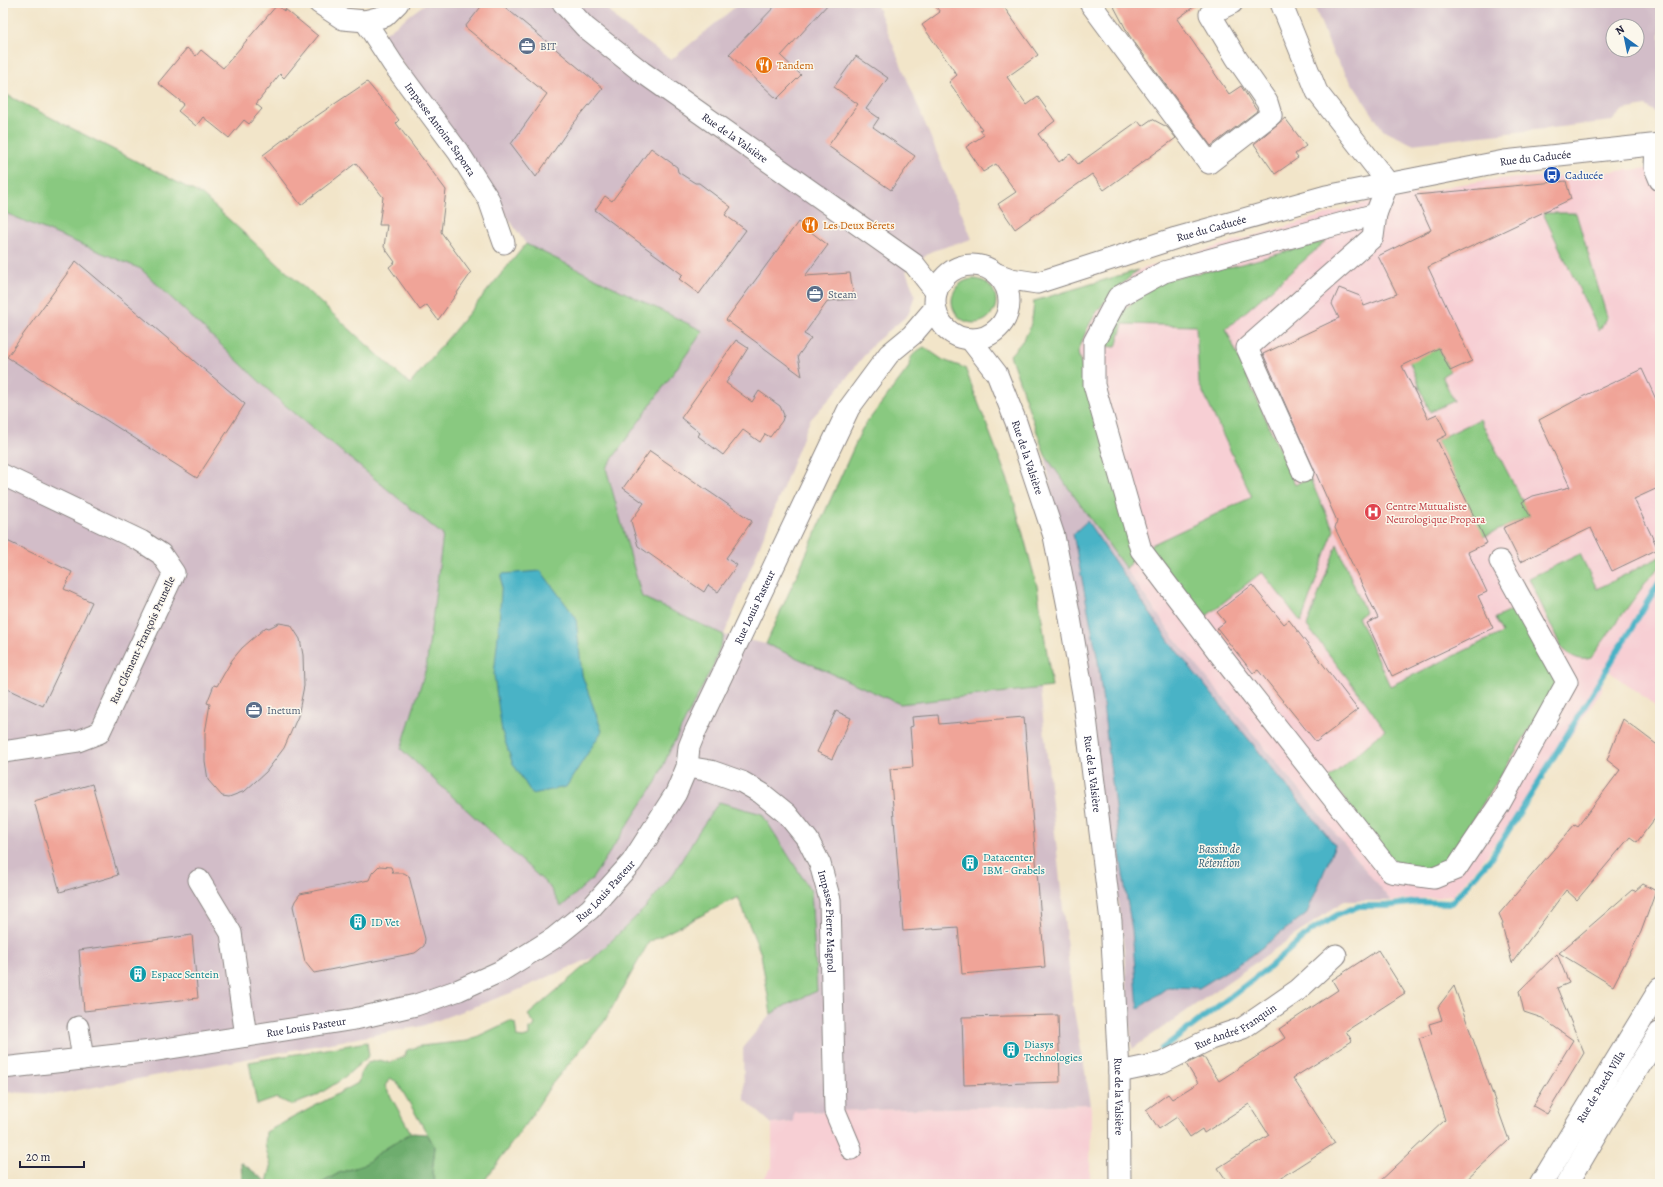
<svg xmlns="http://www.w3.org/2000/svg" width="1663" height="1187" font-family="Alegreya,serif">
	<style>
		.built { fill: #f7cfd4 }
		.industrial { fill: #d2bdc8; fill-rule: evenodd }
		.green { fill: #89c980; stroke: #56765e }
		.forest { fill: #6ead6e; stroke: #486854 }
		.water { fill: #48b3c6; stroke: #356a80 }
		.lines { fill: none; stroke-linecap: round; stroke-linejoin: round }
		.stream { stroke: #48b3c6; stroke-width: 6 }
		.building { fill: #f0a498 }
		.minor-casing { stroke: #8a8482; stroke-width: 23 }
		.major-casing { stroke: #8a8482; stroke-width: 24 }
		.minor { stroke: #fff; stroke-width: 21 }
		.major { stroke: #fff; stroke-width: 22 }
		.labels { text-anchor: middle; stroke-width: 3; stroke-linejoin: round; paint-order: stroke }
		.service-label { font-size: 11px; fill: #4e5e75; stroke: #fbf7ec; text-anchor: start }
		.food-label { font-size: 11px; fill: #c56008; stroke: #fbf7ec; text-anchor: start }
		.street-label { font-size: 11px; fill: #22223b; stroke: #fbf7ec }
		.transit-label { font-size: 11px; fill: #164399; stroke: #fbf7ec; text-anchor: start }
		.health-label { font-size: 11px; fill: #be3a42; stroke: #fbf7ec; text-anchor: start }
		.culture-label { font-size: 11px; fill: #0d838f; stroke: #fbf7ec; text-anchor: start }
		.water-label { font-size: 12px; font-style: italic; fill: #315c73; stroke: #fbf7ec }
	</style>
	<rect width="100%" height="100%" fill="#fbf7ec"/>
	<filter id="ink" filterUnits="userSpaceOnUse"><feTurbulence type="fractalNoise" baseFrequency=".025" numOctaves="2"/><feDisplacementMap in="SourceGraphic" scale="8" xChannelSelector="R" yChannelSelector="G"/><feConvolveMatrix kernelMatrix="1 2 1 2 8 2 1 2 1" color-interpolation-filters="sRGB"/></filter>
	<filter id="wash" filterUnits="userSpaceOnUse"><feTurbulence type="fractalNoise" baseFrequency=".012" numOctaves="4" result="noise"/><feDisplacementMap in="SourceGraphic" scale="16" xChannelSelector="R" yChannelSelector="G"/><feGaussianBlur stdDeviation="0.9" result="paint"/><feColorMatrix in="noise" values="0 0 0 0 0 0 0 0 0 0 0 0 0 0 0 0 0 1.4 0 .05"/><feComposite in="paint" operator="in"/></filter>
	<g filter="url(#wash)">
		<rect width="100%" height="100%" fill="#f2e5c9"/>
		<g class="built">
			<polygon points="1660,167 1660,709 1603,667 1602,691 1489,853 1452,896 1391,901 1176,640 1045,455 1010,355 1025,339 1033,320 1034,301 1371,201 1401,198 1455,185 1498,179 1565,176"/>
			<polygon points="1091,1104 1090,1184 759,1184 772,1167 772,1124 793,1122 793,1112"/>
		</g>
		<g class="industrial">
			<polygon points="426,3 602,3 618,21 671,60 740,3 876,3 972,239 932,251 906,271 915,295 908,315 874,343 833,395 810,420 724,635 766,644 900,704 1040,689 1073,1005 1091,1104 794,1112 793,1122 772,1124 744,1099 743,1047 771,1014 786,1005 817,991 697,834 674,873 646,907 596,956 516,991 422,1026 57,1094 3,1092 3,212 141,269 280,401 443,535 426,668 401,749 549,886 561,907 656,782 671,748 713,666 724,635 642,597 605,468 703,331 526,244 383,35"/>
			<path d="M1313,3h347v112l-14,-9 -23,4 -11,11 -200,23 -29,-14 -49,-74zM1613,26h24v24h-24z"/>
			<polygon points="1045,455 1176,640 1391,901 1344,901 1132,1049 1122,928"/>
		</g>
		<g class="green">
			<polygon points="3,93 202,195 410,384 526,244 703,331 606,468 642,597 724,635 713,666 671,748 656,782 592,879 561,907 549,886 401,749 426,668 443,535 280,401 141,269 3,212"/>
			<polygon points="1543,213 1576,213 1607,317 1599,331"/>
			<polygon points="1326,241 1226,329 1295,485 1309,477 1334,530 1301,622 1262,572 1205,617 1147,547 1252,497 1199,384 1196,326 1123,324 1116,347 1101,346 1119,313 1162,280 1234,266"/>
			<path d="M1138,270c-32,28 -47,42 -60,83l58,201 -10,15 -81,-114 -35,-100c19,-20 22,-27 24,-54z"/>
			<circle cx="974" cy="301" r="22"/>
			<path d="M924,347l19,13 22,8 45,118 27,100 15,101 -152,17 -134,-60 96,-215 47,-62c0,-11 6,-15 15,-20z"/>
			<polygon points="1439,348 1450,371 1442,376 1454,401 1430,412 1406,353"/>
			<polygon points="1480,419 1530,516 1483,537 1437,440"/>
			<polygon points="1337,544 1365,612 1358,617 1390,686 1502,633 1495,618 1517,608 1559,682 1447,861 1430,869 1416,870 1394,861 1328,779 1385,730 1362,697 1307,626"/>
			<path d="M1580,554l17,35 63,-32v10l-11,11 -58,80c-11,4 -20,-2 -29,-9l-33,-71z"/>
			<polygon points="719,802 762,814 811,891 817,991 786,1005 771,1014 761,954 738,897 649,942 604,1022 551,1085 532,1115 482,1184 436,1184 432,1173 435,1147 397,1082 390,1078 385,1086 411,1133 383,1150 364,1165 339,1173 320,1184 270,1184 267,1182 271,1167 265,1145 266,1132 358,1083 360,1074 367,1063 380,1060 390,1063 404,1057 407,1050 420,1046 468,1041 510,1021 515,1023 517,1037 523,1038 529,1036 529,1029 533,1028 535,1024 528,1015 596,956 646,907 674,873 697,834"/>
			<polygon points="367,1042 369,1056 341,1080 316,1096 292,1105 277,1098 257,1105 249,1062"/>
		</g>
		<g class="forest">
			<polygon points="411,1133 427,1134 435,1147 432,1173 436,1184 320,1184 339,1173 364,1165 383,1150"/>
			<polygon points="241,1162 267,1182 270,1184 242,1184"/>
		</g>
		<g class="water">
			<polygon points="1087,521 1171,644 1335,845 1307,913 1251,956 1199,988 1168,987 1138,1009 1132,930 1122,868 1098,661 1073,534"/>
			<polygon points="541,571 576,618 582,675 602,731 566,787 532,794 512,762 502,732 494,675 499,626 502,574"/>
		</g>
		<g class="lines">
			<polyline class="stream" points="1162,1049 1267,969 1311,931 1337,915 1359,906 1386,906 1417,902 1451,903 1491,858 1535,788 1660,581"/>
		</g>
		<g id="blocks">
			<g class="building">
				<polygon points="484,3 500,3 603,88 569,129 536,177 511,144 547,94 465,27"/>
				<polygon points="778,3 829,3 781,56 801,75 777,99 729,54"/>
				<polygon points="933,3 1001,3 1038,55 1007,77 1027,105 1038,97 1055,121 1038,134 1059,162 1070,154 1078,164 1138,121 1142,126 1152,119 1167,127 1176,138 1104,190 1092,174 1015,229 998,204 1016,192 996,164 983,172 966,147 984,135 980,130 982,129 949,82 957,75 922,25 940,12"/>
				<polygon points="1112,3 1199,3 1177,19 1229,94 1241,86 1257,111 1211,146 1129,35"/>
				<polygon points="277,5 284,11 285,9 318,36 284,78 280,74 256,104 262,109 249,124 244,120 229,138 203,117 196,126 178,111 184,104 158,83 187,48 196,56 201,50 223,68"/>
				<polygon points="856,56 888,78 866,109 879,118 873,127 915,156 891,190 828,146 858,104 834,87"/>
				<polygon points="367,82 399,120 396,123 446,190 441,232 471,273 438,320 427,305 420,310 389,267 395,262 384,247 387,225 379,225 383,197 356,163 301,205 263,155 296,130"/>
				<polygon points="1285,118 1306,146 1295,154 1298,158 1275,174 1254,144"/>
				<polygon points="651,148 677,167 678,172 695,183 699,183 731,207 725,215 746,230 699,294 679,279 683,275 595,210 605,196 612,201"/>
				<polygon points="1566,181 1571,199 1428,267 1472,361 1450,371 1439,348 1402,366 1428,418 1437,414 1447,435 1437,440 1487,543 1468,552 1487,592 1478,596 1493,628 1392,676 1367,623 1378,618 1335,528 1337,521 1263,354 1339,318 1332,304 1339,288 1360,296 1364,306 1397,294 1378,256 1431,230 1415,195"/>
				<polygon points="798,222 828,245 805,276 850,273 854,299 828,301 804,334 811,338 798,356 802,376 726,320"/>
				<polygon points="76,261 245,404 197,478 7,357"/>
				<polygon points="736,340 748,348 726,383 752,402 759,391 780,406 784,415 782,421 770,437 765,434 760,442 743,430 723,455 698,436 700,433 681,418"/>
				<polygon points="1642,369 1660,408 1660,487 1634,499 1658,549 1612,571 1591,528 1520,562 1503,528 1530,516 1522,502 1533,496 1570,487 1539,420 1584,396"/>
				<polygon points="650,451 752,521 726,558 737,565 718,592 708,585 704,592 638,546 631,521 644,503 623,488"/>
				<polygon points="3,539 72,572 64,589 92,602 43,706 3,687"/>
				<polygon points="1252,585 1284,624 1289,620 1358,710 1316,742 1258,670 1253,673 1217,628 1225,622 1217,612"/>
				<polygon points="279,623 291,625 300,639 303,655 304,686 298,716 284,748 266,772 245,791 229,797 222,796 208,780 205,761 205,733 210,704 207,703 214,685 217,686 232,660 242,648 266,627 269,628"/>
				<polygon points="836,711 851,718 832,759 817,752"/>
				<polygon points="938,715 939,724 1024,717 1045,967 962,974 958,927 903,931 890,769 913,767 910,727 913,726 912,717"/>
				<polygon points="1623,719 1660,747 1660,812 1637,842 1630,837 1577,900 1566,890 1512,963 1502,925 1503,923 1499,914 1575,824 1578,826 1620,770 1607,760"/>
				<polygon points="92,784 118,875 60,892 34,801"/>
				<polygon points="379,866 391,867 393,873 404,873 409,876 425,939 424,946 415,953 314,973 305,962 293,906 295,901 300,894 369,880 372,873"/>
				<polygon points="1643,884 1656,891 1641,932 1613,986 1559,953 1632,890 1635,891"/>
				<polygon points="192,935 198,998 84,1011 79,950"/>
				<polygon points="1378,950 1405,993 1346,1031 1352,1041 1293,1078 1335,1143 1271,1184 1229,1184 1218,1168 1269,1135 1249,1104 1204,1133 1202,1129 1190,1137 1177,1117 1159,1129 1146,1110 1168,1094 1172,1099 1198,1083 1186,1064 1203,1056 1219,1081 1285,1038 1279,1029 1338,990 1332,980"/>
				<polygon points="1557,954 1569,983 1557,988 1584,1053 1547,1114 1533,1106 1573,1040 1542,1018 1524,1012 1519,991"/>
				<polygon points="1454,986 1509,1140 1462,1184 1377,1184 1445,1120 1419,1038 1432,1034 1429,1024 1442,1020 1438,1007"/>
				<polygon points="1058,1015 1060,1082 964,1085 962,1017"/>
			</g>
		</g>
	</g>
	<g filter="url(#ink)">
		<use href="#blocks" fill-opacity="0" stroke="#8a8482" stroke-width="1"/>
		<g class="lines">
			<defs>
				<g id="minor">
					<polyline points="319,3 343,19 365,21 385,16 398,3"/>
					<path id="s1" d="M563,3l22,24 57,45 272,192 22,28"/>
					<polyline points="1090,3 1209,163 1271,115 1267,102 1237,59 1210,14 1232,3"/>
					<polyline points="1281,3 1317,92 1388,183"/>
					<path id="s2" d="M365,21l28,43 66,89 30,47 15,43"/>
					<polyline points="1656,145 1655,168 1660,180"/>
					<polyline points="1388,183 1376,214 1164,272 1118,297 1094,342 1094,385 1141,550 1225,661 1391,872 1434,878 1456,869 1499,805 1567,682 1500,561"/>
					<circle cx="972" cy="302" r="37"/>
					<path id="s3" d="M997,274l14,5 26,4 139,-45 150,-42 178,-35 156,-17"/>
					<path id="s4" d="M970,339l27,35 19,48 38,114 15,76 14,82 28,227 8,151 1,112"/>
					<polyline points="1303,472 1247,348 1373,237 1376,214"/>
					<polyline points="3,475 141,541 161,554 174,573 99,733 78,741 3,752"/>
					<path id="s5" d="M687,767l24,4 31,11 19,11 26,21 21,26 12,24 10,36 5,211 16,38"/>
					<polyline points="199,880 231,933 246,1036"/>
					<polyline points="78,1027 83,1059"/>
					<path id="s6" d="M3,1068l149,-17 203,-32 61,-14 43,-15 42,-19 53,-33 36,-29 42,-47 44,-69 11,-26 2,-20 6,-15 154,-324 40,-54 23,-19 23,-27"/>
					<path id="s7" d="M1119,1072l43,-9 48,-24 33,-11 55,-38 38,-35"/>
				</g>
				<g id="major">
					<path id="s8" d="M1541,1184l119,-195"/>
					<polyline points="1567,1184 1604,1121 1660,1033"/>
				</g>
			</defs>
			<use href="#minor" class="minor-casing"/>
			<use href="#major" class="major-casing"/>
			<use href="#minor" class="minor"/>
			<use href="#major" class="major"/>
		</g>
	</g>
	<defs>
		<symbol id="office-disc" viewBox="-11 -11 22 22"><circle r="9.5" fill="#5c6f8a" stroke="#fbf7ec"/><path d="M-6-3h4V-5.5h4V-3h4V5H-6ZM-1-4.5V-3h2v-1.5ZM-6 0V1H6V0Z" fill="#fff"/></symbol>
		<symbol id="restaurant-disc" viewBox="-11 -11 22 22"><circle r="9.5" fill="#e8710a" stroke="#fbf7ec"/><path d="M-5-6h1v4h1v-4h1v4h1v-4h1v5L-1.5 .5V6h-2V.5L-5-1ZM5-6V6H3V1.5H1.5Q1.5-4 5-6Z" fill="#fff"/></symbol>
		<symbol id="bus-disc" viewBox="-11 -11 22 22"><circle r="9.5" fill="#1a4fb4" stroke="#fbf7ec"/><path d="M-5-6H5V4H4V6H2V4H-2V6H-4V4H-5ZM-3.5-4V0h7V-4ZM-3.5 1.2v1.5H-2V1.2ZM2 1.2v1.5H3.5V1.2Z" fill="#fff"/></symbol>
		<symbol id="hospital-disc" viewBox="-11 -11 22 22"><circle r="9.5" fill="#e0444e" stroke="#fbf7ec"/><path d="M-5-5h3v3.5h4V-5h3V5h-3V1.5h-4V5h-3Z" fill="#fff"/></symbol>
		<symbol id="building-disc" viewBox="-11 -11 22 22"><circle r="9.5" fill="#0f9aa8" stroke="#fbf7ec"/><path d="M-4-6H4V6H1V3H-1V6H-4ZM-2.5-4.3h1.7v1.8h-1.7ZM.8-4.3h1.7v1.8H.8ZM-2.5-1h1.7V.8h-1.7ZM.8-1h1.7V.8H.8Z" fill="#fff"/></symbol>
	</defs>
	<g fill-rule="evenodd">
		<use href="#office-disc" x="517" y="36" width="20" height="20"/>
		<use href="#restaurant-disc" x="754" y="55" width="20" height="20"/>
		<use href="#bus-disc" x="1542" y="165" width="20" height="20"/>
		<use href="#restaurant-disc" x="800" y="215" width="20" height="20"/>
		<use href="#office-disc" x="805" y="284" width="20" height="20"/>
		<use href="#hospital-disc" x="1363" y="502" width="20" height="20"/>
		<use href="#office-disc" x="244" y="700" width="20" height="20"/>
		<use href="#building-disc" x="960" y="853" width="20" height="20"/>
		<use href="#building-disc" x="348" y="912" width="20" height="20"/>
		<use href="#building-disc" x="128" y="964" width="20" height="20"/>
		<use href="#building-disc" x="1001" y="1040" width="20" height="20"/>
	</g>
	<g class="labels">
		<g class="service-label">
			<text x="540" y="50">BIT</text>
			<text x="828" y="298">Steam</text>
			<text x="267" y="714">Inetum</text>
		</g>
		<g class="food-label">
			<text x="777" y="69">Tandem</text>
			<text x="823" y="229">Les Deux Bérets</text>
		</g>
		<g class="street-label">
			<text dy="4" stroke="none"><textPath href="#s2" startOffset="132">Impasse Antoine Saporta</textPath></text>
			<text dy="4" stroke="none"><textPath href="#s1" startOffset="219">Rue de la Valsière</textPath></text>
			<text dy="4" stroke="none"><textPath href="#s3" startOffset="556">Rue du Caducée</textPath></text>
			<text dy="4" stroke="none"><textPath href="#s3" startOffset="224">Rue du Caducée</textPath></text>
			<text dy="4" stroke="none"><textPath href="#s4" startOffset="133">Rue de la Valsière</textPath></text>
			<text dy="4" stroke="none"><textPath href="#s6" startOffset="966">Rue Louis Pasteur</textPath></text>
			<text transform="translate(142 640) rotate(-65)" y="4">Rue Clément-François Prunelle</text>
			<text dy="4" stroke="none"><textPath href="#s4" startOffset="457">Rue de la Valsière</textPath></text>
			<text dy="4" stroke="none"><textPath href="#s6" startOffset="642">Rue Louis Pasteur</textPath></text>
			<text dy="4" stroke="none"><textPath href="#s5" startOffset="231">Impasse Pierre Magnol</textPath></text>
			<text dy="4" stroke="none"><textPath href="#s7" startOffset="126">Rue André Franquin</textPath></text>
			<text dy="4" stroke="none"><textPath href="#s6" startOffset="306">Rue Louis Pasteur</textPath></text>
			<text dy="4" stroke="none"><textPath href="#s8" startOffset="114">Rue de Puech Villa</textPath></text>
			<text dy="4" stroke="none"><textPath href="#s4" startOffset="781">Rue de la Valsière</textPath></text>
		</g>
		<g class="transit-label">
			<text x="1565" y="179">Caducée</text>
		</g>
		<g class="health-label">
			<text x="1386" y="510">Centre Mutualiste<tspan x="1386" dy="13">Neurologique Propara</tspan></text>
		</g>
		<g class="culture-label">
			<text x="983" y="861">Datacenter<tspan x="983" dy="13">IBM - Grabels</tspan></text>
			<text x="371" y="926">ID Vet</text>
			<text x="151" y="978">Espace Sentein</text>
			<text x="1024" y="1048">Diasys<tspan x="1024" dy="13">Technologies</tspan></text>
		</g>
		<g class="water-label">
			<text x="1219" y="853">Bassin de<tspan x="1219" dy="14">Rétention</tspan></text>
		</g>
	</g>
	<rect width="1663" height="1187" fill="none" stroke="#fbf7ec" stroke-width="16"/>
	<g transform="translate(1625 38) rotate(327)"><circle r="19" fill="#fbf7ec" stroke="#a4a2a5"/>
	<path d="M0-3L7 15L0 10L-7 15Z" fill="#1f6fb2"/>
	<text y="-6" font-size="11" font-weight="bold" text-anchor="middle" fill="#22223b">N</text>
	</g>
	<path d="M20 1161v6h64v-6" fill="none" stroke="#22223b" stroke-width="2"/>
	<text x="26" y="1161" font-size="12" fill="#22223b" stroke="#fbf7ec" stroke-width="3" paint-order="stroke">20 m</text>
</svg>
